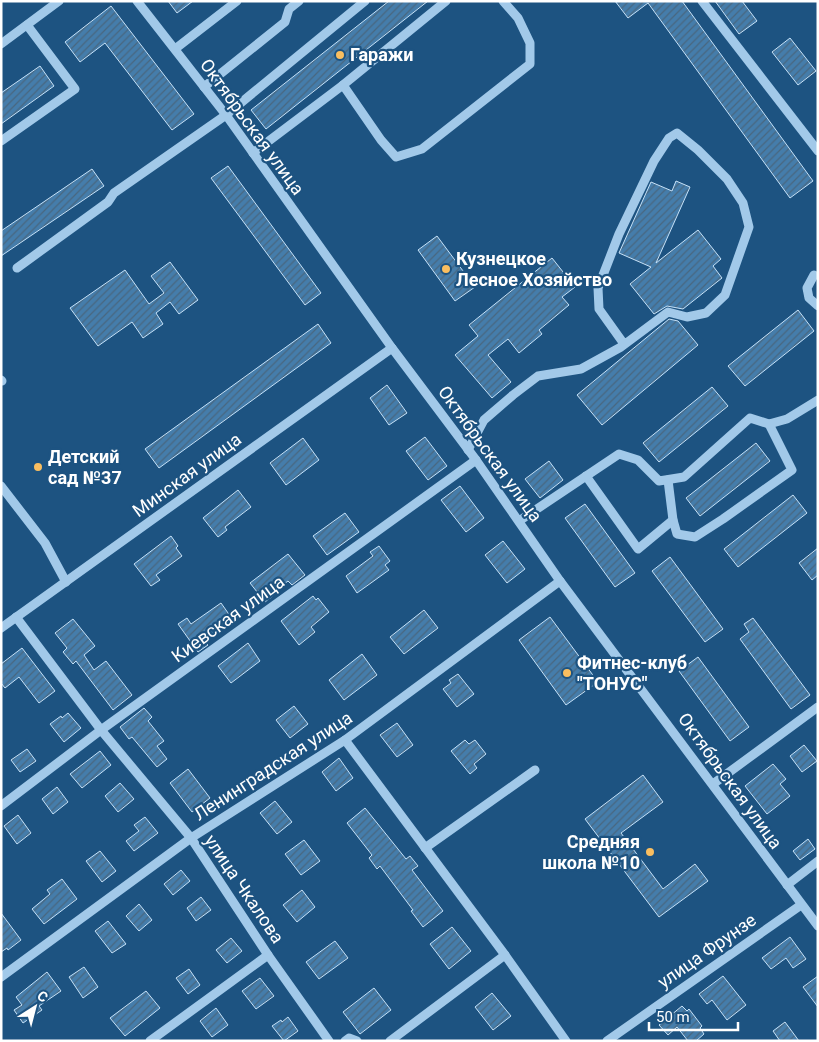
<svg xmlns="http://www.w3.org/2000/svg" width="819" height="1042" font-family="Roboto,sans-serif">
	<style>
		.building { fill: url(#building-hatch); stroke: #c6e1f7 }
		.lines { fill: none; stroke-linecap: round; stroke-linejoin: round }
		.minor { stroke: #a2c9e9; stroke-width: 9 }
		.poi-dot { fill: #f9be60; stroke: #1d5381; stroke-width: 2 }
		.labels { text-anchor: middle; stroke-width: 4.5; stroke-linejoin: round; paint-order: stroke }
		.poi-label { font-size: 18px; font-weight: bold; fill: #fff; stroke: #1d5381; text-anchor: start }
		.street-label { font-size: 18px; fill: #fff; stroke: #1d5381 }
	</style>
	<defs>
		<pattern id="building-hatch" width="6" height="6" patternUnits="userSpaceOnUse" patternTransform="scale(1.25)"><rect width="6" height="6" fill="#457dab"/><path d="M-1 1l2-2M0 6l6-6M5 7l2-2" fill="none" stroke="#486780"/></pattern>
	</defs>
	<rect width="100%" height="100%" fill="#1d5381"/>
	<g class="building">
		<polygon points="168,1 193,1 177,13"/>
		<polygon points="389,1 428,1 266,129 251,110"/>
		<polygon points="615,1 682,1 813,181 790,198 648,3 628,18"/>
		<polygon points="715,1 742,1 757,21 739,34"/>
		<polygon points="111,6 194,114 172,130 105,43 80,62 65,42"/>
		<polygon points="790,38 816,71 798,85 772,52"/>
		<polygon points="40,66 54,86 1,124 1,93"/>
		<polygon points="228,166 321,293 305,305 211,178"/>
		<polygon points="92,169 104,186 1,256 1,231"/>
		<polygon points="676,181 690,187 656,263 698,230 721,259 713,266 722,278 683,309 667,306 654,314 630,284 651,267 619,253 651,182 672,191"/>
		<polygon points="437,236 475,287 455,301 418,250"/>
		<polygon points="552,258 575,287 562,297 569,305 539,330 542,334 519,353 508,339 488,355 511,382 492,398 455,355 478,336 469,325"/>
		<polygon points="170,262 198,300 179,314 170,302 156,313 163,324 143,338 132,322 98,346 70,308 125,270 149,304 164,293 151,276"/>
		<polygon points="798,310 814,331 745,386 728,366"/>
		<polygon points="669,319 678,321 698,345 602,425 577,395"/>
		<polygon points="318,324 331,343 159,468 145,449"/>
		<polygon points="387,385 407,413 389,425 370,398"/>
		<polygon points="712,387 728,406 659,462 643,443"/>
		<polygon points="425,437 447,466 428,480 406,451"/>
		<polygon points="303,438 319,460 286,485 270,463"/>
		<polygon points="756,443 770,461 700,516 686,498"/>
		<polygon points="549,461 563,480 540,498 525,479"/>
		<polygon points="460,486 484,518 466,532 441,500"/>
		<polygon points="238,490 251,507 225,527 227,530 218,537 203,518"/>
		<polygon points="793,495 807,513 738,567 724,549"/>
		<polygon points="585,504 635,573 615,587 565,518"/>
		<polygon points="345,513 359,532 327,555 313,536"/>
		<polygon points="171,536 178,546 176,548 182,556 156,575 160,580 151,586 134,564"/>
		<polygon points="503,541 525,569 507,583 485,555"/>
		<polygon points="379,546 390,561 385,565 389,570 357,593 346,576 373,556 370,552"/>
		<polygon points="818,548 818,575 812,580 799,563"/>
		<polygon points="288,554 305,575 292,585 288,581 272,593 274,595 265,602 250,583"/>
		<polygon points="670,557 723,629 705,642 652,571"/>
		<polygon points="313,596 316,600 318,598 329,612 311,627 315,632 299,645 281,621"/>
		<polygon points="221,603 233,620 204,641 208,645 198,652 178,624 187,618 191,624"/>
		<polygon points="424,610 438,628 404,654 390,637"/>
		<polygon points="550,617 598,682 566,705 519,640"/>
		<polygon points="753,618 810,695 791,709 740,639 749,632 744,624"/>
		<polygon points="73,619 95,646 84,655 94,670 106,661 132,695 113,710 76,661 73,664 63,652 67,648 55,633"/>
		<polygon points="248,643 260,661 231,683 218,666"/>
		<polygon points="22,648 55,691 39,703 19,677 5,688 1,683 1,664"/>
		<polygon points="362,654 377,675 344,700 329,680"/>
		<polygon points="698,657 749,727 730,741 679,671"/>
		<polygon points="458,674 474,694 457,707 443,689 451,683 449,680"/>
		<polygon points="294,706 308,724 290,738 276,720"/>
		<polygon points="144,708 152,717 148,721 164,741 157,746 167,759 157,767 132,737 129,739 120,727"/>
		<polygon points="68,713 81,728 64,742 50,724 61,716 62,718"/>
		<polygon points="397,723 413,745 397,757 380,735"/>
		<polygon points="465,740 469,744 475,740 486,754 474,764 477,768 470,774 451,751"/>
		<polygon points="804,745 817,761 802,772 790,756"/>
		<polygon points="27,749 36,761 20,772 11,760"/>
		<polygon points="100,751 111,765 82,788 70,774"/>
		<polygon points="339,758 353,778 336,791 322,772"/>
		<polygon points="773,764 786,779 780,784 790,796 767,814 745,786"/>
		<polygon points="188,769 210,798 192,812 170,783"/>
		<polygon points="643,775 663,802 621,833 663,889 695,864 708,881 659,917 585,819"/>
		<polygon points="120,783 134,799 118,812 105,796"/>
		<polygon points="57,787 68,802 53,814 42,799"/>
		<polygon points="275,801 292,822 277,834 260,813"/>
		<polygon points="365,808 406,859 410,856 418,866 412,870 443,911 423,927 411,911 413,910 380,866 377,869 369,858 372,855 347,823"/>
		<polygon points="18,815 31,833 17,844 4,826"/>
		<polygon points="145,817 158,833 134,851 126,841 139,831 134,825"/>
		<polygon points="808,839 815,849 800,860 793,851"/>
		<polygon points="304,840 320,861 301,875 285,854"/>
		<polygon points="100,851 116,871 102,882 86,861"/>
		<polygon points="181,870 190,881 173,895 164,884"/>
		<polygon points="62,879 77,899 44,924 32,909 50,894 47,890"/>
		<polygon points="302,890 315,907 297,922 283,905"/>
		<polygon points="201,897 211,910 196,921 187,908"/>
		<polygon points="139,904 152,920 139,931 126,916"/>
		<polygon points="1,913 21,940 8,950 7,948 1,952"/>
		<polygon points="108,921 126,944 112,953 95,931"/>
		<polygon points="452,927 471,951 449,969 430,944"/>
		<polygon points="790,937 806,959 793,968 786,958 771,969 762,958"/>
		<polygon points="231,938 242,951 227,963 216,950"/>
		<polygon points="335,941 348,958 319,979 306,962"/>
		<polygon points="84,967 98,987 83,998 69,977"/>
		<polygon points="189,969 200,985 188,994 176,978"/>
		<polygon points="47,972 61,991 39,1006 42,1010 23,1023 14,1010 22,1005 16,997"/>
		<polygon points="723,976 746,1005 727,1020 712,1000 707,1004 699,994"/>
		<polygon points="818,976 818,1007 803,987"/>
		<polygon points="260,978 274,996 256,1009 242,991"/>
		<polygon points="374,988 391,1010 360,1034 343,1012"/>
		<polygon points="146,991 160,1008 125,1036 110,1018"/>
		<polygon points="492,993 511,1016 493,1030 475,1007"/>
		<polygon points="682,1006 687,1011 689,1009 702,1026 700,1028 704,1034 696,1041 688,1041 677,1027 668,1035 659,1025"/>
		<polygon points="216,1008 228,1025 212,1037 200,1021"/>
		<polygon points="288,1017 298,1031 284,1041 272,1026 281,1020 282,1022"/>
		<polygon points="785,1022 799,1041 780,1041 773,1031"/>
	</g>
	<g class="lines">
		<g class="minor">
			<polyline points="137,1 226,115 392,348 476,460 560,581 818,926"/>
			<polyline points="702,1 818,151"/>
			<polyline points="1,44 59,1"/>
			<polyline points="175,49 237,1"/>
			<polyline points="343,85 381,140 396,157 422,149 530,64 530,43 518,18 503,1"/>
			<polyline points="204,87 285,22 289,9 299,1"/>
			<polyline points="1,141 75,89 27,25"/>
			<polyline points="253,153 343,85 446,1"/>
			<polyline points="17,268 108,202 114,193 226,115 365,1"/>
			<polyline points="814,275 807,288 809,298 818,306"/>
			<polyline points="1,380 2,381"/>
			<polyline points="468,450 484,420 513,395 538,376 581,369 621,347 668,312 687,317 706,313 725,295 749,227 743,203 727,179 698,150 677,133 669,138 654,161 619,234 598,288 599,309 624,344"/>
			<polyline points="586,476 638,549 673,520"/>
			<polyline points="668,480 673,520 677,534 695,537 723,519 792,470 769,424"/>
			<polyline points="1,486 45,543 66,582"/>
			<polyline points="519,521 619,454 638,460 659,481 684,477 750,418 769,424 787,419 818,400"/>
			<polyline points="16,617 101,730 191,838 268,955 329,1041"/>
			<polyline points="1,628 392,348"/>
			<polyline points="345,740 505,955 566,1041"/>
			<polyline points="713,784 818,707"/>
			<polyline points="1,806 101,730 476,460"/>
			<polyline points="425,848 535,770"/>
			<polyline points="787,885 818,861"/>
			<polyline points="1,977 191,838 345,740 560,581"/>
			<polyline points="150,1041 268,955"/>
			<polyline points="345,1041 349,1038 357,1041"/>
			<polyline points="390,1041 505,955"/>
			<polyline points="607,1041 801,905"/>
		</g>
	</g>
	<g class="poi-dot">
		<circle cx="340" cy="55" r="5"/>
		<circle cx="446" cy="269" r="5"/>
		<circle cx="38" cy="467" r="5"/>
		<circle cx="567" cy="673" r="5"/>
		<circle cx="650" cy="852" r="5"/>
	</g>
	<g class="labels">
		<g class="poi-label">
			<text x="350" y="61">Гаражи</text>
			<text x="456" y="265">Кузнецкое<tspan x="456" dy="21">Лесное Хозяйство</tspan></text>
			<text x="48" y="463">Детский<tspan x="48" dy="21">сад №37</tspan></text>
			<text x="577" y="669">Фитнес-клуб<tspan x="577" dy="21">"ТОНУС"</tspan></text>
			<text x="640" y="848" text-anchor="end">Средняя<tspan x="640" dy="21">школа №10</tspan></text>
		</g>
		<g class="street-label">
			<text transform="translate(252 127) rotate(54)" y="6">Октябрьская улица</text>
			<text transform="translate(490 454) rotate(54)" y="6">Октябрьская улица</text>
			<text transform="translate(187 475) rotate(-36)" y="6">Минская улица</text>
			<text transform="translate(228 619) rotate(-36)" y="6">Киевская улица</text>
			<text transform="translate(273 766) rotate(-33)" y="6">Ленинградская улица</text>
			<text transform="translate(730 781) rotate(54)" y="6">Октябрьская улица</text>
			<text transform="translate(244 889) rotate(56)" y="6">улица Чкалова</text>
			<text transform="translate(707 951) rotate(-35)" y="6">улица Фрунзе</text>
		</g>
	</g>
	<rect width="819" height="1042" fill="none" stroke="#ffffff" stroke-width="5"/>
	<g transform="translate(35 1007) rotate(36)" stroke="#1d5381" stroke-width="4" paint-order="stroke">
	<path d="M0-4L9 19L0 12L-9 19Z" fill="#ffffff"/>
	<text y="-8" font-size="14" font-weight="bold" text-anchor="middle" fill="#ffffff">С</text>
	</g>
	<path d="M649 1022v8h89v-8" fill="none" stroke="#ffffff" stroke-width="2.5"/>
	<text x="656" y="1022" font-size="15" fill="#ffffff" stroke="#1d5381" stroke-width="4" paint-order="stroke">50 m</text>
</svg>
